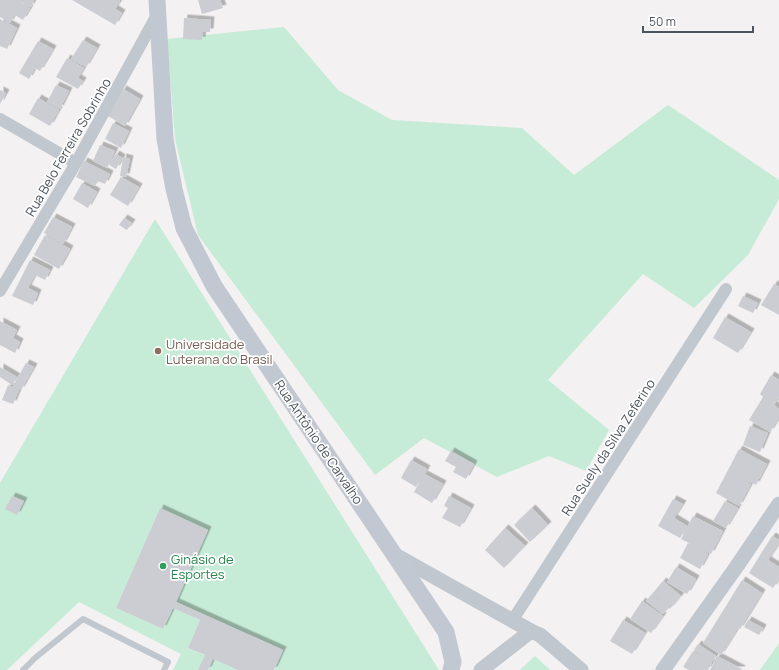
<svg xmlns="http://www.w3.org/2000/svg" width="779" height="670" font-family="Manrope,sans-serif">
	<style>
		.green { fill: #c6ebd6 }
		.building { fill: #cccdd3; filter: url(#shadow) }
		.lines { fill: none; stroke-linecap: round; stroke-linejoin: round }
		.service { stroke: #c1c7ce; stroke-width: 6 }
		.minor { stroke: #c1c7ce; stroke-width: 12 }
		.tertiary { stroke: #c1c7ce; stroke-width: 15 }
		.secondary { stroke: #c1c8d2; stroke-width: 17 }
		.education-dot { fill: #8d6e63; stroke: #fff; stroke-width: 1.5 }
		.leisure-dot { fill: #2e9e5b; stroke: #fff; stroke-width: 1.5 }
		.labels { text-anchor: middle; stroke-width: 3.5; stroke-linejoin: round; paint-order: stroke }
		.street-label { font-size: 13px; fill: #4b535c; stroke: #fff }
		.education-label { font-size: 13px; fill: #785e54; stroke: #fff; text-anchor: start }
		.leisure-label { font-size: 13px; fill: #27864d; stroke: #fff; text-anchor: start }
	</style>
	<defs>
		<filter id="shadow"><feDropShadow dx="3.5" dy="-3.5" stdDeviation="0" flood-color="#0004"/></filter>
	</defs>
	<rect width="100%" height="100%" fill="#f3f1f1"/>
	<g class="green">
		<polygon points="284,27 338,90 392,120 522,128 574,175 668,105 779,180 779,199 748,255 694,308 643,274 548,380 609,430 586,471 549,456 497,477 424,438 375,475 198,235 175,139 167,39"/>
		<polygon points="155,219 439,670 274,670 283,650 176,602 160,508 116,608 163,629 173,608 200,620 188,648 238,670 173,670 181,654 79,602 7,670 0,670 0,483"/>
		<polygon points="779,643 779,670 760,670"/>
		<polygon points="535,656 550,670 520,670"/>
	</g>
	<g class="building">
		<polygon points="0,0 34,0 31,7 21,2 10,23 0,17"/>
		<polygon points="72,0 119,0 120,1 115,9 122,13 115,25"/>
		<polygon points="198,0 220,0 223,8 202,14"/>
		<polygon points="22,3 30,8 23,20 15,15"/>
		<polygon points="184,18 211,20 210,32 203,32 202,40 183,39"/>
		<polygon points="0,19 17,28 7,49 0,46"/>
		<polygon points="83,40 97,48 86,67 71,59"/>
		<polygon points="38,41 53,49 40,71 35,68 29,79 19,73"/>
		<polygon points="67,58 84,68 78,78 83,81 78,89 56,77"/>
		<polygon points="56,85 69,91 60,109 47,102"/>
		<polygon points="123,89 140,99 125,126 108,116"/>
		<polygon points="0,90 6,93 0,104"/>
		<polygon points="38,98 59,110 50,126 29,114"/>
		<polygon points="113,123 129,131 121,148 105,139"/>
		<polygon points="100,145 115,151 107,168 93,161"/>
		<polygon points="116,154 122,158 116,169 109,165"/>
		<polygon points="123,157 130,159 126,177 120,176"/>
		<polygon points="84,161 110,174 105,184 98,181 95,186 76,177"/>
		<polygon points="121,177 139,187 128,206 110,195"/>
		<polygon points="82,183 97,192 88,208 73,199"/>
		<polygon points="53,217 72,227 63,244 44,233"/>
		<polygon points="124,218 132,223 127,230 119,225"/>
		<polygon points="45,235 70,249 59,269 34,255"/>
		<polygon points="30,260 50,270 45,280 35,275 28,288 38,293 33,305 12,296"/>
		<polygon points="774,284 779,287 779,315 761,305"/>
		<polygon points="743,296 758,303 753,313 738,306"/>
		<polygon points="725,317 751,332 738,353 713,338"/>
		<polygon points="0,321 17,330 13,338 20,342 15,353 0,345"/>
		<polygon points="26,363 34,367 21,390 13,386"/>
		<polygon points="0,367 17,377 12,385 0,377"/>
		<polygon points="771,375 779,380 779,397 774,405 779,409 779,418 770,432 749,420 763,397 760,394"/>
		<polygon points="8,385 19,390 13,404 2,400"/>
		<polygon points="750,426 768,433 760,452 743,445"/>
		<polygon points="739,449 767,464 756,485 730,472 751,484 739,506 716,493"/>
		<polygon points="451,451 474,464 466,479 453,472 456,467 445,461"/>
		<polygon points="411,460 427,469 416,487 401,478"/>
		<polygon points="424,474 443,484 432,503 414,492"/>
		<polygon points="12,496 24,501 17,515 5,509"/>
		<polygon points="449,496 471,508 460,527 442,518 448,508 444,506"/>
		<polygon points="673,499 683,504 674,518 687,526 680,538 658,526"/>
		<polygon points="725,501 738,508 726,528 713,521"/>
		<polygon points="160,508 208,530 176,602 283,650 274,670 238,670 213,659 208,670 198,670 205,655 188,648 200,620 173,608 163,629 116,608"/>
		<polygon points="532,508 548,525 530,542 514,525"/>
		<polygon points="693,516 723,531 711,554 681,539"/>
		<polygon points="505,528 525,546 504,568 485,550"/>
		<polygon points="772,536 779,540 779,543 768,560 779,567 779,579 773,588 749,573"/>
		<polygon points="688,543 708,554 700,569 680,558"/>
		<polygon points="676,567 696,579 687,594 667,582"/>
		<polygon points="742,580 762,593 740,629 738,628 721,655 703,643"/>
		<polygon points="663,581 681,596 670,609 652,594"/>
		<polygon points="651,595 668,608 663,614 646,601"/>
		<polygon points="642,601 663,616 651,633 630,619"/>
		<polygon points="623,620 645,633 632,654 610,641"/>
		<polygon points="748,620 763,628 759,635 744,627"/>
		<polygon points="698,644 716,656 712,662 694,650"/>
		<polygon points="693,651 712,663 708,670 689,670 683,667"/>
		<polygon points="717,656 742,669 741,670 710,670"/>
	</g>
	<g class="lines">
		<polyline class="service" points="23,670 35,658 83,619 168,662 164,670"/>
		<g class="minor">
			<polyline points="0,119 76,163"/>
			<polyline points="0,291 76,163 157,15"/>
			<polyline points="512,621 726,289"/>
		</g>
		<g class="tertiary">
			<polyline points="397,556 531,631 540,635 581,670"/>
			<polyline points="481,670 531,631"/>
			<polyline points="663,670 737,566 779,504"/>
		</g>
		<polyline class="secondary" points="157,0 165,139 174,189 184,228 214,286 446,632 453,662 451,670"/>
	</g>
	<circle class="education-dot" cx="158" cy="351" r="4"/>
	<circle class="leisure-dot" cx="163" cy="566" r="4"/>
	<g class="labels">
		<g class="street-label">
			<text transform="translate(68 147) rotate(-60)" y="5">Rua Belo Ferreira Sobrinho</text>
			<text transform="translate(319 442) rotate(56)" y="5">Rua Antônio de Carvalho</text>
			<text transform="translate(608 447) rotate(-57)" y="5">Rua Suely da Silva Zeferino</text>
		</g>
		<g class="education-label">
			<text x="166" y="349">Universidade<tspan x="166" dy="15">Luterana do Brasil</tspan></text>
		</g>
		<g class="leisure-label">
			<text x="171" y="564">Ginásio de<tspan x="171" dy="15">Esportes</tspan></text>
		</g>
	</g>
	<path d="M643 26v6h110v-6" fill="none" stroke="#4b535c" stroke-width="2"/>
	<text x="649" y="26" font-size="12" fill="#4b535c" stroke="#ffffff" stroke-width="3" paint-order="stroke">50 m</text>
</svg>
